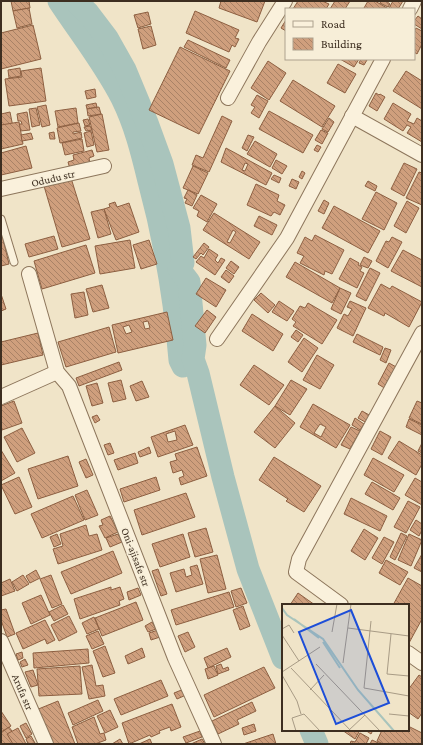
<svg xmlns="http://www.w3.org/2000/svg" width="423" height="745" font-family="'Crimson Pro',serif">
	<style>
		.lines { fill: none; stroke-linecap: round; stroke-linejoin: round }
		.river { stroke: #a9c4bc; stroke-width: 23 }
		.building { fill: url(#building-back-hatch); stroke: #8d5f41; fill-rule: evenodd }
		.lane-casing { stroke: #8d765c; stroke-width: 9 }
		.street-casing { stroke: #8d765c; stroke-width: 16 }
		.lane { stroke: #faf1dc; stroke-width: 7 }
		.street { stroke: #faf1dc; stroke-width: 14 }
		.labels { text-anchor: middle; stroke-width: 3; stroke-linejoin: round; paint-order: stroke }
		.street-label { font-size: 11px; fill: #3d2e20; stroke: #f7eed8 }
		.inset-river { fill: none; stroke: #a9c4bc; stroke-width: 2 }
		.inset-road { fill: none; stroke: #a89b85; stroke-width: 1 }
		.view { fill: #1d4ed8; fill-opacity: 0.15; stroke: #1d4ed8; stroke-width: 2 }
		.inset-edge { fill: none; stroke: #3d2e20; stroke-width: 2 }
	</style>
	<defs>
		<pattern id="building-back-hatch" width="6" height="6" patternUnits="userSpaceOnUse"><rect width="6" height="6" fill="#cf9f7d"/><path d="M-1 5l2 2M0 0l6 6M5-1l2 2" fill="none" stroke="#a98266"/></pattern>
	</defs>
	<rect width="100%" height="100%" fill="#f0e4c8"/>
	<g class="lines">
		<g class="river">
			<path d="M59,1c21,32 45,62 63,97 13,26 20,54 27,83 16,59 26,118 31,179l3,6"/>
			<polyline points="76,1 88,13 107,38 125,70 147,123 162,164 179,228 183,263 179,269 189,282 195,345 193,359 198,373 223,477 248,569 283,658"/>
			<polyline points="311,730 317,744"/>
		</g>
	</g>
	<g class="building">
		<polygon points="11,1 29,1 30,8 13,11"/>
		<polygon points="221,1 265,1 257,22 219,8"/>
		<polygon points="298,1 322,1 329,4 326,9 293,9"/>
		<polygon points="335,1 350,1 345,9 330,9"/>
		<polygon points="368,1 375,1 387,8 367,9 364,8"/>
		<polygon points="381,1 386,1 390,4 388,7 380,3"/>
		<polygon points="393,1 403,1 398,9 390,9 389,8"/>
		<polygon points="29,8 32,24 17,28 13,11"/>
		<polygon points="195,11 239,30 235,38 239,39 235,47 232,45 229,52 186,33"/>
		<polygon points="148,12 151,24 138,28 134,15"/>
		<polygon points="418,16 422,19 422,29 414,24 414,21"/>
		<polygon points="286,20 286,31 281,28"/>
		<polygon points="33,25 41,59 1,69 1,33"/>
		<polygon points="151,26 156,45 143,49 138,29"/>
		<polygon points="416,28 422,31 422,44 417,54 414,52 414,32"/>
		<polygon points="188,40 230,60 226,68 184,47"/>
		<polygon points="180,47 230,71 199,134 149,110"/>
		<polygon points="340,59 359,59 354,67"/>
		<polygon points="361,59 367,60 364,65 359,63"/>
		<polygon points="268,61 286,73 269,100 251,88"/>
		<polygon points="338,64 356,74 345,93 327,83"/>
		<polygon points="20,68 21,76 9,78 8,70"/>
		<polygon points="41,68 46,101 9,106 5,79 22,77 21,71"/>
		<polygon points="406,71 422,81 422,109 393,91"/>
		<polygon points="293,80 335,106 322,127 280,101"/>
		<polygon points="95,89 96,97 87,99 85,91"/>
		<polygon points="376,93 379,95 380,94 385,97 377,111 369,106"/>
		<polygon points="257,95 268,101 259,118 251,113 255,107 251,105"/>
		<polygon points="96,103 97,107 87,109 86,105"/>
		<polygon points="393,103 411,114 407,121 414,124 417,118 422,121 422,142 407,133 411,127 407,125 403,131 384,119"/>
		<polygon points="46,105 50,125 42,127 37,107"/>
		<polygon points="99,107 101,114 88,116 87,109"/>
		<polygon points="36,108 40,125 32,127 29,109"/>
		<polygon points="76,108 78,123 58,127 55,111"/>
		<polygon points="269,111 313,135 303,153 259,129"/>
		<polygon points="10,112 13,127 1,129 1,114"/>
		<polygon points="27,112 30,130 20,131 19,124 22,124 21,121 18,121 17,114"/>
		<polygon points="102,114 109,150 97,152 89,117"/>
		<polygon points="222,116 232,121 209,172 192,165 196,155 203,158"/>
		<polygon points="329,118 334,122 328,132 322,129"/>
		<polygon points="88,119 90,125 85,126 83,120"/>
		<polygon points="19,122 23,144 1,149 1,125"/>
		<polygon points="79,123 81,131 73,132 73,134 81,132 82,138 60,143 57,128"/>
		<polygon points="90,126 92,130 86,131 84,127"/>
		<polygon points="321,130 328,133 322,144 315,140"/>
		<polygon points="91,131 94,145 87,147 84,133"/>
		<polygon points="54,132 55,139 50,139 49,133"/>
		<polygon points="31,133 33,139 22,141 21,135"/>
		<polygon points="248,135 254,137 247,151 242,148"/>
		<polygon points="82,139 84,151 65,155 62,143"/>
		<polygon points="255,141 277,154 270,167 247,154"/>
		<polygon points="317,145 321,147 318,152 314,150"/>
		<polygon points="26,146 32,168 1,175 1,153"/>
		<path d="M226,148l46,25 -6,12 -45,-23zM245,163l3,1 -3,7 -3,-1z"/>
		<polygon points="92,150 94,156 89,158 90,164 70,169 68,162 74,160 73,155"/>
		<polygon points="276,160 287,166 282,174 272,168"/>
		<polygon points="404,163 417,169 404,196 391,189"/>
		<polygon points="193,166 208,173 198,194 183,188"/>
		<polygon points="302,171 305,173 302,179 299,177"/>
		<polygon points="419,172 422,173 422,205 406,198"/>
		<polygon points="274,175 281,178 279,183 271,179"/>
		<polygon points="71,178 90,239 62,247 44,186"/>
		<polygon points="292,179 299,182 296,189 289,186"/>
		<polygon points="368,181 377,186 375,191 365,186"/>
		<polygon points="256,184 279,195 277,201 285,205 280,215 274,212 271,216 247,205"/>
		<polygon points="188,190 197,195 192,206 185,203 187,199 184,198"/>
		<polygon points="376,192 397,203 384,230 362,219"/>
		<polygon points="201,195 217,204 207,222 197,216 199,211 193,208"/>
		<polygon points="324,200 329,203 324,214 318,211"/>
		<polygon points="407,201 419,208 406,233 394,226"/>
		<polygon points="115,202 117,207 129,203 139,232 116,240 104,209 110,207 109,204"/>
		<polygon points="334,206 380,231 368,253 322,228"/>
		<polygon points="104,209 111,234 98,238 91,212"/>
		<path d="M214,213l46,29 -11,17 -46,-29zM233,230l3,2 -6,11 -3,-1z"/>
		<polygon points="259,216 277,225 272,235 254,226"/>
		<polygon points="1,230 9,264 1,266"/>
		<polygon points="315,235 344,250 332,274 325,271 324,275 300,263 304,256 297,253 305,237 312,241"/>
		<polygon points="54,236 58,249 29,257 25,244"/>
		<polygon points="392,237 402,242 388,268 376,261 386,241 389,242"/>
		<polygon points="130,240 135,268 100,274 95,246"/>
		<polygon points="149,240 157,264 141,269 133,245"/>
		<polygon points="204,243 209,247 203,255 201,253 196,259 193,257"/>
		<polygon points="86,245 95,273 42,289 34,261"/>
		<polygon points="209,249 218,255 215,260 218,263 221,258 225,260 215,275 196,262 201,256 204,258"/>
		<polygon points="403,250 422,260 422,287 391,271"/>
		<polygon points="364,257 372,261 368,268 360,265"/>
		<polygon points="350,258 359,263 358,265 362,267 360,271 364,273 357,288 339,279"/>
		<polygon points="231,261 239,267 234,274 226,268"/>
		<polygon points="295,262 340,288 332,303 286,277"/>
		<polygon points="370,268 380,273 366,301 356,296"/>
		<polygon points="226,270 234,276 229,283 221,277"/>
		<polygon points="206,278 226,290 216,307 196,294"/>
		<polygon points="381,284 390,289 392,286 422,302 409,327 385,313 384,316 368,308"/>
		<polygon points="102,285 109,308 93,312 86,289"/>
		<polygon points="340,288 351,293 341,314 331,309"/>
		<polygon points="84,292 88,315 75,318 71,294"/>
		<polygon points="261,293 275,305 268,313 254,300"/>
		<polygon points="1,294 6,309 1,311"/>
		<polygon points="279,301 294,311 287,321 272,312"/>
		<polygon points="350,301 366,308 353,336 337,328 344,314 348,316 352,309 347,307"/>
		<polygon points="308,303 337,320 322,344 293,326 296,322 292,319 300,306 305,308"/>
		<polygon points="207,310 216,317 205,333 195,326"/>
		<path d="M167,312l6,28 -55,13 -6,-28zM148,321l2,7 -5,1 -2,-7zM129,325l3,7 -6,2 -3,-7z"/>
		<polygon points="252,314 283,334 273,351 242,331"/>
		<polygon points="109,327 116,352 66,367 58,342"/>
		<polygon points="296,330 303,335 298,342 291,337"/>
		<polygon points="38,333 43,355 1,365 1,342"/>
		<polygon points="357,334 383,347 380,355 353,342"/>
		<polygon points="304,338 318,348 302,372 288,362"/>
		<polygon points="385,348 391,350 386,363 380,360"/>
		<polygon points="317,355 334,365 320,389 303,380"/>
		<polygon points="119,362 122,370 79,386 76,378"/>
		<polygon points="389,363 398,368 386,389 378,384"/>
		<polygon points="254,365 284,385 269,405 240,385"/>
		<polygon points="121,380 126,399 113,402 108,383"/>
		<polygon points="291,380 307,389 290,415 275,406"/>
		<polygon points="142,381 149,397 136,401 130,386"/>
		<polygon points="97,383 103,403 92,406 86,386"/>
		<polygon points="14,401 22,423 2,430 1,426 1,406"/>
		<polygon points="417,401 422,403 422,424 409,418"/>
		<path d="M313,404l37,21 -14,23 -36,-21zM320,424l6,3 -5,10 -7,-4z"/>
		<polygon points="275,406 295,423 275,448 254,432"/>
		<polygon points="362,411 371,416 367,423 358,418"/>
		<polygon points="97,415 100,420 95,423 92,417"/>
		<polygon points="355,418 364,424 360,430 352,425"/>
		<polygon points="409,419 422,425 422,435 406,427"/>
		<path d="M185,425l8,20 -35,12 -7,-20zM175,431l2,9 -9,2 -2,-8z"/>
		<polygon points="351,427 360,431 350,449 341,445"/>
		<polygon points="22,428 35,453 17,462 4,437"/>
		<polygon points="380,431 391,437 382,455 371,449"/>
		<polygon points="399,441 422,455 422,464 416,475 388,458"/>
		<polygon points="110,443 114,453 108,455 104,445"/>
		<polygon points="422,443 422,453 418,451"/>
		<polygon points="149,447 151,453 140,457 138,452"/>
		<polygon points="197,447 207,476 181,485 179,478 184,476 182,470 173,473 170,462 177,460 175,454"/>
		<polygon points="1,450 15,473 1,481"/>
		<polygon points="135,453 138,463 118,470 114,460"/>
		<polygon points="68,456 78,486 38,499 28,469"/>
		<polygon points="274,457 321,486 304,512 286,501 288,499 259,480"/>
		<polygon points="373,458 404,475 394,492 364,475"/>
		<polygon points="86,459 93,475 86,478 79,462"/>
		<polygon points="19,477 32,507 15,514 1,485"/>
		<polygon points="156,477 160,490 124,502 120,489"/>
		<polygon points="415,478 422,482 422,505 405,495"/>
		<polygon points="372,482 400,498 393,510 365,494"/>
		<polygon points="87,490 98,515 85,520 75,495"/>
		<polygon points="186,493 195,517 142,535 134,510"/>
		<polygon points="73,496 84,520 42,538 31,514"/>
		<polygon points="351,498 387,516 380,531 344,514"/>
		<polygon points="408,501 420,507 406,533 394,527"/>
		<polygon points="110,516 118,532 105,538 99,526 103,525 101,520"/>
		<polygon points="416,520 422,524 422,530 419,536 410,530"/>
		<polygon points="86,525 89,536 97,534 102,550 58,564 53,549 63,546 60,534"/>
		<polygon points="206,528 213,552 195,557 188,533"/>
		<polygon points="364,529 378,538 365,560 351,551"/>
		<polygon points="401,533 407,536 395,560 390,557"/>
		<polygon points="57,534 61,544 54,547 50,537"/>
		<polygon points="118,534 122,542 110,547 106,538"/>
		<polygon points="183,534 190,557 160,567 152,544"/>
		<polygon points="409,534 422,540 411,566 398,560"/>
		<polygon points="384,537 394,542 382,564 372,558"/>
		<polygon points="113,551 122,573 71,594 61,572"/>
		<polygon points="422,554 422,572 414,568"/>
		<polygon points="217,555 226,589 208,593 200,559"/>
		<polygon points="386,560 408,572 400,585 379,573"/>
		<polygon points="197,565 203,584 176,592 170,573 184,569 186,577 192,575 190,567"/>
		<polygon points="158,569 167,594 161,596 152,571"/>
		<polygon points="36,570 40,578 30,583 26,576"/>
		<polygon points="23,575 29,584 17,591 12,582"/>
		<polygon points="51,575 62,604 52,608 40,579"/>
		<polygon points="408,578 422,586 422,619 409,643 408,605 393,605"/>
		<polygon points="10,579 15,591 1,596 1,583"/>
		<polygon points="111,587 111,590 120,587 124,599 119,601 120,605 80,619 74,599"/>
		<polygon points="138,588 141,595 129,600 127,592"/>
		<polygon points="241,588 247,603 236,607 231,591"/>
		<polygon points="229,592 234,607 176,625 171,610"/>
		<polygon points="298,593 315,605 290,605"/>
		<polygon points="41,595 50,615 31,624 22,603"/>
		<polygon points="136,602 143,620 102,636 95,618"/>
		<polygon points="63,605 68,614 54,621 49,612"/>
		<polygon points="243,606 250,626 240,630 233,610"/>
		<polygon points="6,609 15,634 7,637 1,620 1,610"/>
		<polygon points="69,616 77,632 59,641 51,625"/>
		<polygon points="94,617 99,629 87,634 82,623"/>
		<polygon points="45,620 55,640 47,644 45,639 23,649 16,633"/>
		<polygon points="152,622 156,629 148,632 145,626"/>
		<polygon points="158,630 160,637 151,640 149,633"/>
		<polygon points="98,631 104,644 92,649 86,636"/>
		<polygon points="188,632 195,647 185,652 178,636"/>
		<polygon points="105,646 115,673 103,677 93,651"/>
		<polygon points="142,648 145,657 128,664 125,656"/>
		<polygon points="227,648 231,657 208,668 204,658"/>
		<polygon points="88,649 89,663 34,668 33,653"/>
		<polygon points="22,652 23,658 18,660 16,654"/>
		<polygon points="25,659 28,665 22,667 20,662"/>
		<polygon points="221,664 223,669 228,667 229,670 218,674 216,666"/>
		<polygon points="92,665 96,686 103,685 105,696 89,699 82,667"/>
		<polygon points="80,666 82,694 39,696 37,669"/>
		<polygon points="214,666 218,675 208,679 205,669"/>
		<polygon points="264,667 275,688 214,717 204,695"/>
		<polygon points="33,670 38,685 31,687 25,672"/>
		<polygon points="419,675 422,677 422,713 418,719 408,712 408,690"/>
		<polygon points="161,680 168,696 121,715 114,699"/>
		<polygon points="184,689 186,695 177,699 174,693"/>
		<polygon points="98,700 103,711 73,725 68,713"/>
		<polygon points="58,701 75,744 51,744 36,710"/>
		<polygon points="252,702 256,711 237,720 239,724 218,734 212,721"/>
		<polygon points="172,704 181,727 171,731 170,727 159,731 160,733 151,737 150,735 129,744 122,723"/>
		<polygon points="110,710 118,727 105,733 97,716"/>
		<polygon points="1,711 11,726 1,732"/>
		<polygon points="94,717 100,734 104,733 106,740 95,744 78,744 72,727"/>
		<polygon points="26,723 32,734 26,738 20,726"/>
		<polygon points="254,724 256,731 244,735 242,728"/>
		<polygon points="408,726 422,733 422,744 383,744 377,741 382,730 408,730"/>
		<polygon points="9,727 20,742 17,744 1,744 1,733"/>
		<polygon points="18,728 26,744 13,744 7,734"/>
		<polygon points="342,730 356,730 359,732 355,739"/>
		<polygon points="365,730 373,730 371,734"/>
		<polygon points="200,731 202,737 186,743 183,737"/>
		<polygon points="360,733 369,738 366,744 350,744 351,741 355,742"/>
		<polygon points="273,734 276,744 243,744"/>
		<polygon points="31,736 35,743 28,744 26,739"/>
		<polygon points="120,739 123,744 112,744"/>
		<polygon points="150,739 152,744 139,744"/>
		<polygon points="202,739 205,744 191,744"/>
		<polygon points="372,740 381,744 370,744"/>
	</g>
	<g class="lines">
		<defs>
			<polyline id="lane" points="1,219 14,262"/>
			<g id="street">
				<polyline points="410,9 414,1"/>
				<polyline points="228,98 259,42 285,1"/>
				<polyline points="352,116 422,155"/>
				<polyline points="1,189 104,166"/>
				<polyline points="29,274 57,372 69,386 175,658 214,744"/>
				<polyline points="217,339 287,238 383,59"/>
				<polyline points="1,397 57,372"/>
				<polyline points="341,605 296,572 299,559 422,333"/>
				<polyline points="1,641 46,744"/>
				<polyline points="408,653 422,663"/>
			</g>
		</defs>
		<use href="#lane" class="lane-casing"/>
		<use href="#street" class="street-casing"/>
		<use href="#lane" class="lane"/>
		<use href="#street" class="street"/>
	</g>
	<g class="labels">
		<g class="street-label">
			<text transform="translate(53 178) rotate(-13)" y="4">Odudu str</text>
			<text transform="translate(136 557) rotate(69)" y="4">Oni-ajisafe str</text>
			<text transform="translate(23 692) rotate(67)" y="4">Arufa str</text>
		</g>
	</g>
	<g transform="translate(282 604)">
		<rect width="127" height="127" fill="#f0e4c8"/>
		<path class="inset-river" d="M0,4l5,7 36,24 35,51 36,41M12,15l25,19M41,38l17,26"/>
		<path class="inset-road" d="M89,17l-7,67 45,8M66,24l61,8M0,25l7,-4 5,8M50,28l5,-28M109,30l-4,40 22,2M0,31l17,26M61,59l8,-59M34,60l64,67M9,64l60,63M0,68l38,-25M0,71l15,26 4,13M28,86l14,-15M107,110l20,2M14,127l-4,-13 12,-4 16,17M66,127l17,-16"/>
		<path class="view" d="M69,6l38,93 -53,21 -37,-92z"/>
		<rect width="127" height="127" class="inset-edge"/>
	</g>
	<rect width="423" height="745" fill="none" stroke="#3d2e20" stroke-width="4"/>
	<rect x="285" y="8" width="130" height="52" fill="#f7eed8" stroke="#ada18e"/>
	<rect x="293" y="21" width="20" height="6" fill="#faf1dc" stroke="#ada18e"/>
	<text x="321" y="28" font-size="12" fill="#3d2e20">Road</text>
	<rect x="293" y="38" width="20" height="12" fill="url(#building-back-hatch)" stroke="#ada18e"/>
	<text x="321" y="48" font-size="12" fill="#3d2e20">Building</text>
</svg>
